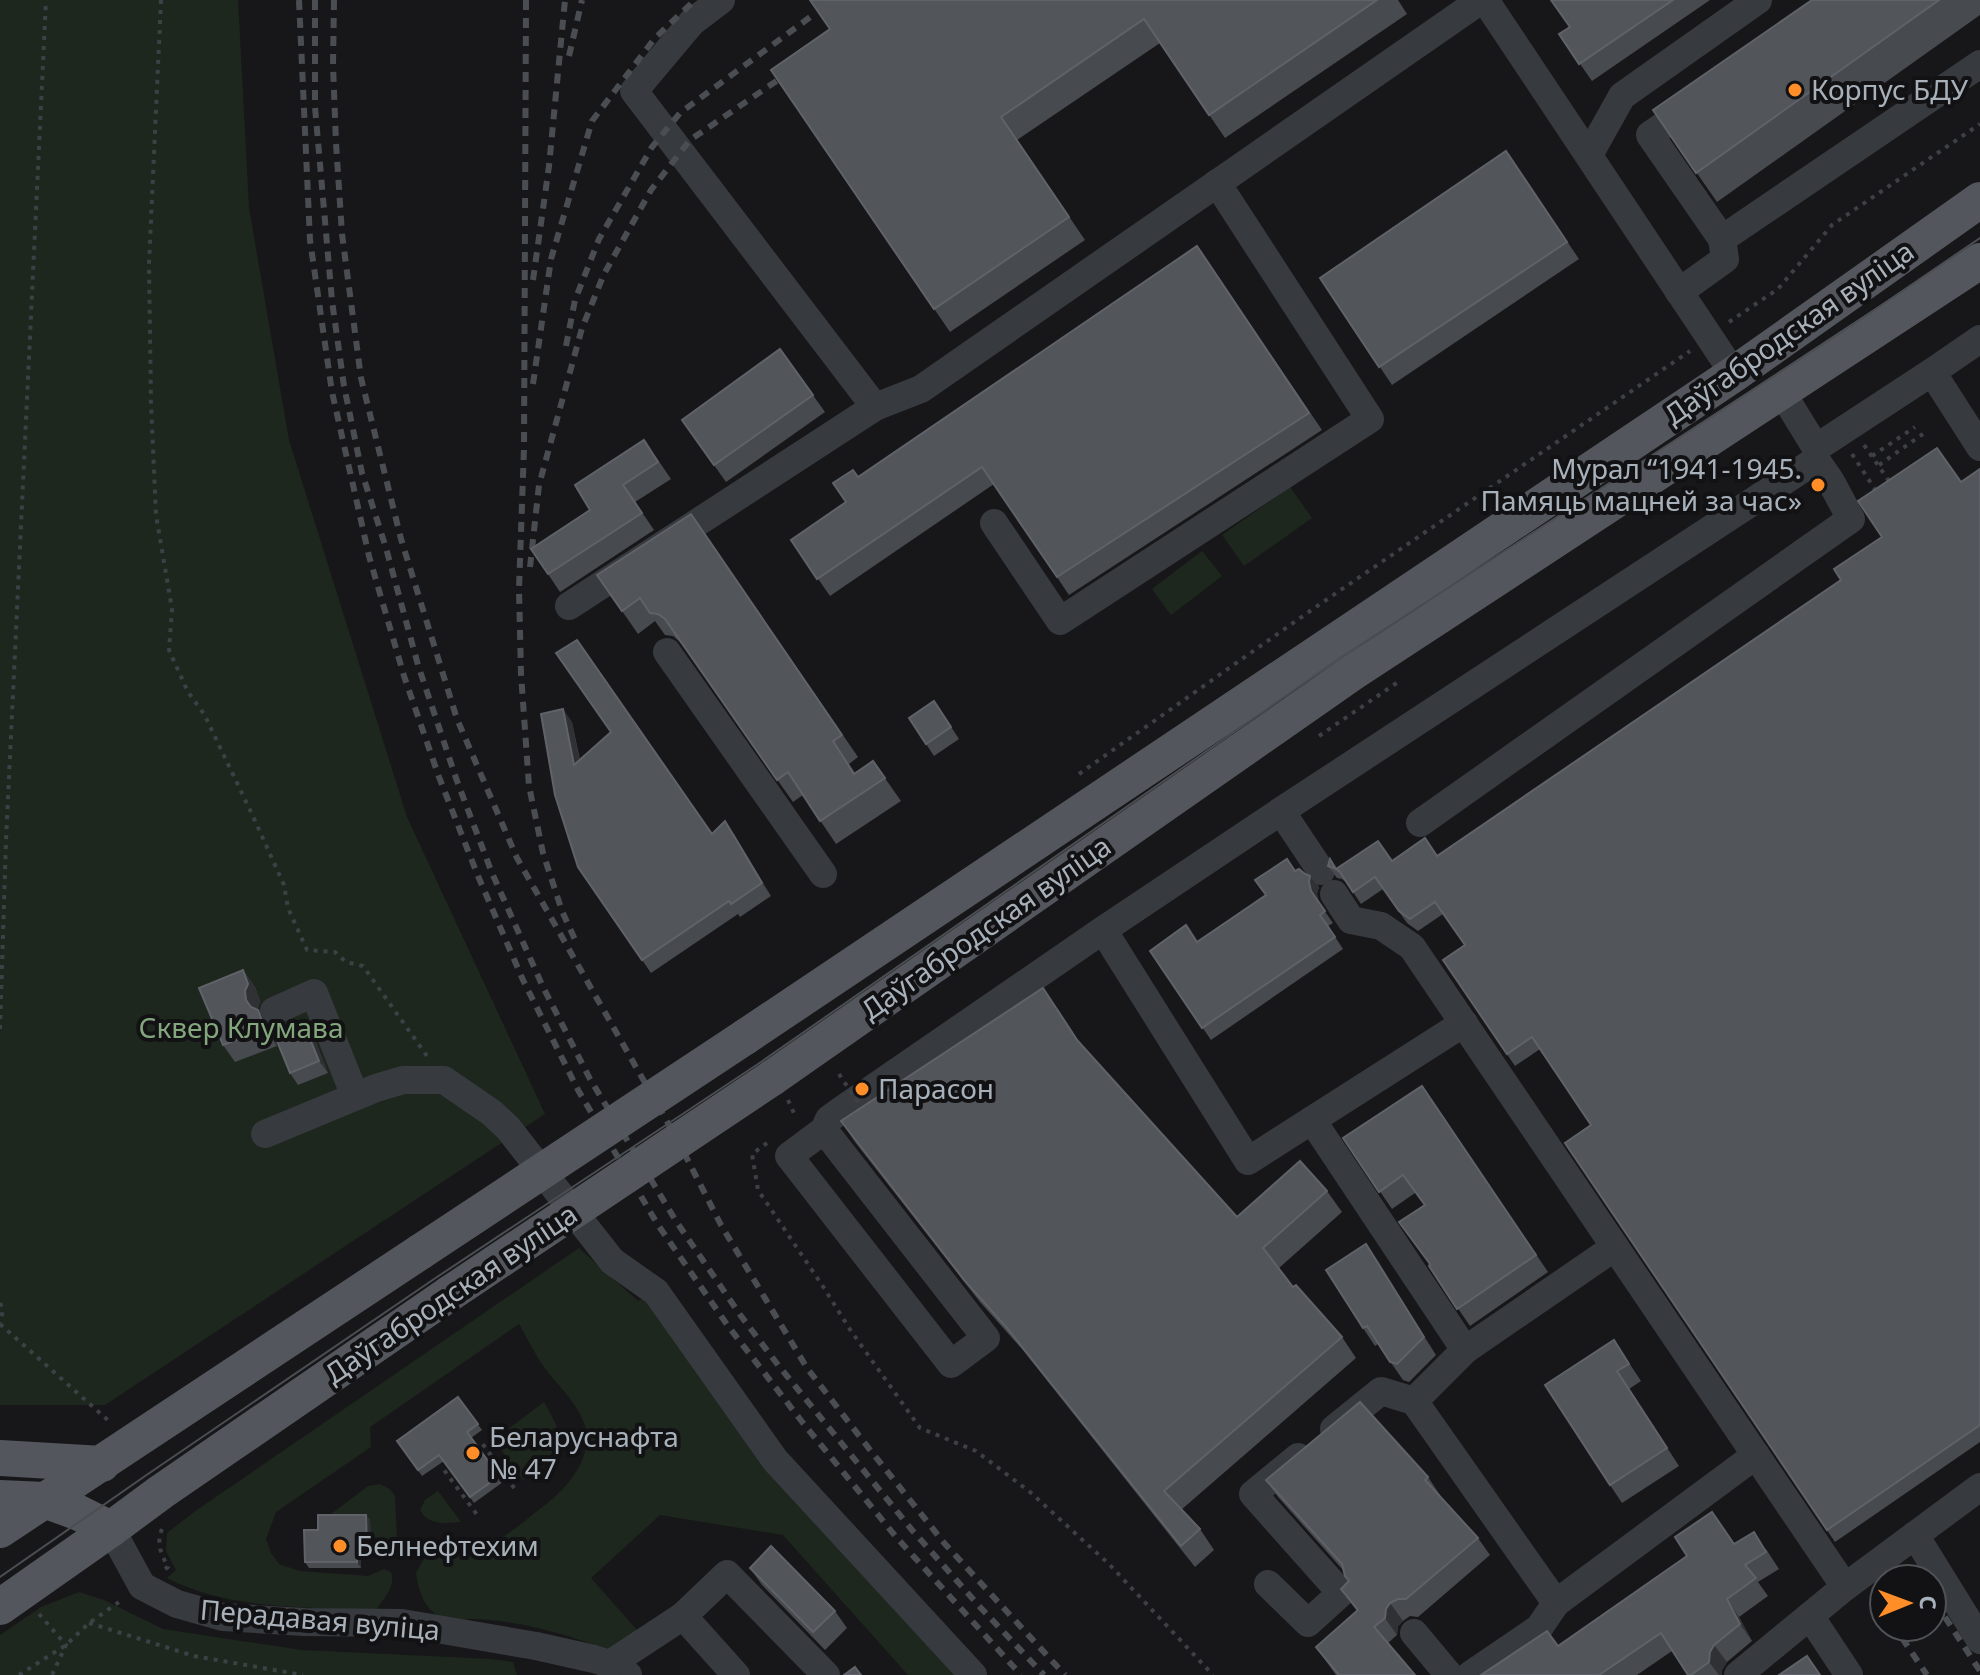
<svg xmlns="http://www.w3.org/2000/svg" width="1980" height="1675" font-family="'Noto Sans',sans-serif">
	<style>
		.green { fill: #1e271e }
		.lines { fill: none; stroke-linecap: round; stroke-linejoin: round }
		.path { stroke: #3d4145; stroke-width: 4; stroke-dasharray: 4 6; stroke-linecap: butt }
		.minor { stroke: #373a3e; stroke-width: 28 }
		.major { stroke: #53575d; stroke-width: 36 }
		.tram { stroke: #4a4e53; stroke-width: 2 }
		.rail { stroke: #4a4e53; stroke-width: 6; stroke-dasharray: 10 8; stroke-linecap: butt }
		.path-bridge { stroke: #3d4145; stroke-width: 4; stroke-dasharray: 4 6; stroke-linecap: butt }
		.major-bridge { stroke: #53575d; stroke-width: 36 }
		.wall { fill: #474a4e }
		.shaded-wall { fill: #303134 }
		.building { fill: #52555a; stroke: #5f6369; stroke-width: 2 }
		.poi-dot { fill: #ff8d28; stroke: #121214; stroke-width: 3 }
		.labels { text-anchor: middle; stroke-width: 8; stroke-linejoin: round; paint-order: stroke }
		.poi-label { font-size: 28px; fill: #a8b1ba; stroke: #121214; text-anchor: start }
		.street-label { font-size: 28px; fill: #a8b1ba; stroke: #121214 }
		.park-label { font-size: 28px; fill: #83a67d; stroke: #121214 }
	</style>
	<rect width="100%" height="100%" fill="#171719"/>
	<g class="green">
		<polygon points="0,0 238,0 249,208 289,440 407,817 545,1114 105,1405 0,1405"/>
		<polygon points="1290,487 1312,518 1244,566 1222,535"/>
		<polygon points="1202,551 1222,576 1171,615 1152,589"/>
		<path d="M579,1248l59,53 18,-9 119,168 198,215h-65l-125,-140 -123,-20 -69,63 54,61 -21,17c-48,-19 -98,-35 -150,-37 -15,0 -29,4 -41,-7 -11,-9 -15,-25 -17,-39 3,-4 5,-11 9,-15 15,-17 40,-6 59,-12 22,-7 42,-27 61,-41 26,-20 54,-55 36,-89 -9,-18 -25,-33 -37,-49 -9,-13 -17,-29 -25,-43l-149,103 1,20 -95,65 -10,27 5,14 8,11 21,7 68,5 16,-7 7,3c5,15 -7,26 -15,38 -68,-3 -148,0 -209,-32l9,-8 -10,-19 1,-18 27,-21z"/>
		<path d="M544,1402c5,9 13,21 14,31 2,20 -22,36 -35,47l-29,-40z"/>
		<polygon points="380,1484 390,1489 395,1496 397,1541 370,1537 370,1520 322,1521 368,1486"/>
		<path d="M438,1491l23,31c-16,1 -32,4 -41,-12l5,-10z"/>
		<polygon points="79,1592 104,1600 163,1629 301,1650 491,1659 513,1662 517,1675 0,1675 0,1635 41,1607"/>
	</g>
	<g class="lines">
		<g class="path">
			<polyline points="161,0 149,264 151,403 156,515 172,609 169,650 188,692 204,714 251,812 284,885 288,908 307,950 335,952 346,962 363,966 427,1056"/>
			<polyline points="1729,322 1778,289 1832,225 1980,124"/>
			<polyline points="1864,445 1891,484"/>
			<polyline points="1852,454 1878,494"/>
			<polyline points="1872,456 1915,427"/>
			<polyline points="1879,465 1923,434"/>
			<polyline points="1319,736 1401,680"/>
			<polyline points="1079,774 1310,611 1690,351"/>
			<polyline points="0,1029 6,841 46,0"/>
			<polyline points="788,1100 796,1118"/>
			<polyline points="767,1143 752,1154 758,1190 822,1285 851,1331 920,1428 976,1451 1030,1492 1109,1564 1213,1675"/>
			<polyline points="0,1303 3,1310 0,1323"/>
			<polyline points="0,1324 110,1422"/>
			<polyline points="475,1448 482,1443 517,1492"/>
			<polyline points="452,1465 444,1470 478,1516"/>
			<path d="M162,1529c-6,14 -1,25 6,38l-3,2"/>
			<polyline points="39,1614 66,1645 52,1675"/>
			<polyline points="89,1623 194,1656 303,1675"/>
			<polyline points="19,1675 66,1645 89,1623 122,1600"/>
		</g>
		<g class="minor">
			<polyline points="721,0 692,22 634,91 875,407"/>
			<polyline points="1485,0 1734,374"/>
			<polyline points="1693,105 1650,135 1722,239"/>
			<polyline points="1589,155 1622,96 1758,0"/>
			<polyline points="1679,292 1725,259 1722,239 1980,64"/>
			<polyline points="1932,372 1980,339"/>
			<polyline points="1816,448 1932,372 1980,447"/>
			<polyline points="994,523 1060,621 1370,419 1217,183"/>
			<polyline points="569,606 875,407 921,389 1481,0"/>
			<polyline points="667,652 823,874"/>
			<polyline points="1281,811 1321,871"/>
			<polyline points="1420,823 1851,519 1830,480 1816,460"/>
			<polyline points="1334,894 1351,920 1381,926 1412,947 1845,1587 1738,1675"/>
			<polyline points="1103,930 1248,1161 1464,1023"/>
			<polyline points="274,1011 314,993 355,1096"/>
			<polyline points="1312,1120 1465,1350 1615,1247"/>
			<polyline points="824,1130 986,1338 951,1364 789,1156 824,1130 829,1119 840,1111 1103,930 1281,811 1816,460 1816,448 1781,391"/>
			<polyline points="265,1134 376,1088 403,1080 444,1080 492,1113 508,1128 612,1261 656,1292 775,1460 973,1675"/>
			<polyline points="1465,1350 1414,1401 1556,1603"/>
			<polyline points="1334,1429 1381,1391 1414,1401"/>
			<polyline points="111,1529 142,1586 177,1604 223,1617 304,1622 402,1623 536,1646 594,1659 610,1664 628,1675"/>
			<polyline points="1915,1535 1980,1640"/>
			<polyline points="1268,1584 1308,1623 1341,1593 1253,1494 1298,1457"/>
			<polyline points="1845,1587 1980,1487"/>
			<polyline points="683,1616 736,1675"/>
			<polyline points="1810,1616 1849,1675"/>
			<polyline points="1414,1633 1449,1675"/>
			<polyline points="610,1664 683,1616 727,1574 826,1675"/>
			<polyline points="1470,1675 1539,1628 1556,1603 1756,1455"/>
		</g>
		<g class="major">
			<polyline points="745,1037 1734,374 1980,200"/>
			<polyline points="772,1078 1352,673 1980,261"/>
			<polyline points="0,1458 102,1464"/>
			<polyline points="0,1498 44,1500 77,1512 111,1529"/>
			<polyline points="0,1530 420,1252"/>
			<polyline points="0,1607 111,1529 161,1492 449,1294"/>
		</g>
		<polyline class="tram" points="0,1577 148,1474 437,1277 761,1062 1340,658 1851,326 1980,238"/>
		<g class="rail">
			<polyline points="299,0 310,240 332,392 369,556 404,676 439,777 478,876 523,980 578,1090 658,1225 728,1326 803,1423 897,1538 1021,1675"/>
			<polyline points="315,0 315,107 332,301 344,386 362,473 386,548 418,665 457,781 492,873 543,987 590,1079 676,1221 741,1316 778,1365 912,1530 980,1607 1044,1675"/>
			<polyline points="334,0 333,65 336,143 342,234 361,378 401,539 457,719 517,858 677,1139 721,1225 807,1368 867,1446 945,1544 1065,1675"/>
			<polyline points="526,0 524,448 519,589 521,674 529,786 543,853 562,911 577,944"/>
			<polyline points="569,56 582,0"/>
			<polyline points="533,280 549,166 565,0"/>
			<polyline points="566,346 575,300 599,239 652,147 680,113 813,15"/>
			<polyline points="533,384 551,259 592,121 655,38 695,0"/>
			<polyline points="530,567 539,485 582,328 604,274 651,190 690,140 797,67"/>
			<polyline points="1945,1617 1980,1671"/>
			<polyline points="1902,1638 1927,1675"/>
		</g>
		<polyline class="path-bridge" points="839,1074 864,1112"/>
		<g class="major-bridge">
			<polyline points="420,1252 745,1037"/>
			<polyline points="449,1294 772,1078"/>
		</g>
	</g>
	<g class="wall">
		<polygon points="810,0 1398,0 1407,14 1225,138 1160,43 1017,140 1085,240 950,332 771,70 830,29"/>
		<polygon points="1551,0 1710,0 1592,81 1559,34 1570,27"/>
		<polygon points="1812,0 1980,0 1980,15 1717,202 1653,110"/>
		<polygon points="1506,151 1579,259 1392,385 1320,278"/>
		<polygon points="1197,246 1322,430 1069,595 994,484 830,596 791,540 846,502 858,477"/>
		<polygon points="780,349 825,412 726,482 682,420"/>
		<polygon points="656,457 671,479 635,502 654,530 560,592 548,574 590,510"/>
		<polygon points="1980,469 1980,1442 1835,1542 1565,1143 1591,1125 1540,1049 1515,1066 1443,960 1465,945 1443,914 1418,931 1407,923 1383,889 1361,904 1347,883 1342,879 1337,878 1328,866 1336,869 1437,856 1841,580 1961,482"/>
		<polygon points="691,514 858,757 849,764 855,773 873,761 901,801 836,844 803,795 793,802 680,642 673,636 665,635 655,621 638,634 597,575"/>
		<polygon points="934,701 959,739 934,756 909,718"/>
		<polygon points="572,722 580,760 712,834 734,834 771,896 740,917 738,914 651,973 578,867"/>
		<polygon points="1296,871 1310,876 1319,887 1317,894 1319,903 1333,923 1328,926 1343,949 1211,1040 1150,951 1198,942 1266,895"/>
		<polygon points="243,970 255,987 260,1001 257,1010 270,1027 277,1046 235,1062 223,1045"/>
		<polygon points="1058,1009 1080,1043 1237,1217 1327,1191 1342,1212 1279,1268 1293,1287 1342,1337 1356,1358 1181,1510 1200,1529 1214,1550 1195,1567 1022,1349 980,1302 855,1142 841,1121"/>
		<polygon points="313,1035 328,1073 298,1085 290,1073"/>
		<polygon points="1422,1086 1548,1272 1470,1326 1429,1266 1430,1264 1424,1205 1415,1193 1392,1209 1343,1138"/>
		<polygon points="1366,1244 1436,1355 1409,1382 1403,1380 1378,1344 1375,1346 1363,1328"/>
		<polygon points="1614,1340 1641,1381 1629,1389 1679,1466 1622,1503 1610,1485"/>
		<polygon points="458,1397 482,1430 471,1438 503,1482 474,1503 444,1461 422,1476 397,1441"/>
		<polygon points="1428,1477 1440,1495 1439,1496 1478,1538 1490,1555 1418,1617 1410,1616 1403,1621 1398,1626 1397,1635 1388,1643 1415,1675 1336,1675 1316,1647 1357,1611 1341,1589 1349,1581 1343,1570 1278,1497 1266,1480"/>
		<polygon points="366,1515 370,1520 371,1555 361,1555 361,1568 309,1568 305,1562 318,1530"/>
		<polygon points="1734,1544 1766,1549 1779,1569 1758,1582 1768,1596 1739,1617 1752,1641 1727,1662 1722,1670 1722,1675 1688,1675 1672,1651 1637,1675 1481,1675 1558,1646"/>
		<polygon points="750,1568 835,1611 847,1628 825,1650 762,1585"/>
	</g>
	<g class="shaded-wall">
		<polygon points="563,709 572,722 583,778 574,765"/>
		<polygon points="725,821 734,834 771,896 762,883"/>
		<polygon points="1310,876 1319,887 1317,894 1319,903 1333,923 1311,891 1309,882"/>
		<polygon points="243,970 255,987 260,1001 257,1009 258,1017 246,1000"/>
		<polygon points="258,1010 270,1027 277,1046 265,1029"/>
		<polygon points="304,1024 313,1035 328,1073 319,1061"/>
		<polygon points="1366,1244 1378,1261 1436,1355 1424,1337"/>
		<polygon points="366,1515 370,1520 371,1555 367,1549"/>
		<polygon points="357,1549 361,1555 361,1568 357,1562"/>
		<polygon points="1727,1599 1739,1617 1752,1641 1740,1624"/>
		<polygon points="1390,1603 1403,1621 1398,1626 1397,1635 1385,1618 1386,1609"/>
		<polygon points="1714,1645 1727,1662 1722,1670 1722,1675 1719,1675 1709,1662 1710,1652"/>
	</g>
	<g class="building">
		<polygon points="810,0 1377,0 1209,115 1144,19 1001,117 1069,217 934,309 771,70 830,29"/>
		<polygon points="1551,0 1673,0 1579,64 1559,34 1570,27"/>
		<polygon points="1812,0 1939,0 1696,173 1653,110"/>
		<polygon points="1506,151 1567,242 1379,367 1320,278"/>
		<polygon points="1197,246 1309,413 1057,577 982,467 817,579 791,540 846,502 833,483 853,470 858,477"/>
		<polygon points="780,349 813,395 714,465 682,420"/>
		<polygon points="644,440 658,462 623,485 642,513 548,574 531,549 590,510 575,485"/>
		<polygon points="1937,448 1961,482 1980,469 1980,1425 1827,1530 1565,1143 1591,1125 1532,1037 1507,1054 1443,960 1465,945 1435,902 1410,919 1399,911 1375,877 1353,892 1340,872 1334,868 1328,866 1330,859 1336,869 1378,841 1392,861 1425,838 1437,856 1841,580 1834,569 1882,537 1858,501"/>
		<polygon points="691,514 842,735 833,741 854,774 873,761 885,778 820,821 788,772 777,780 665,619 658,614 650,613 640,598 622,611 597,575"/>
		<polygon points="577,640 712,834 725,821 762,883 731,904 729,901 642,960 578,867 555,795 541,714 563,709 574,765 611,732 556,653"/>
		<polygon points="934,701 951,727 926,744 909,718"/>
		<polygon points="1287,859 1295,871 1299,869 1305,874 1310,876 1309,882 1311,891 1325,911 1320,915 1335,937 1202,1028 1150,951 1186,925 1197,942 1266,895 1255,880"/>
		<polygon points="243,970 248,984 245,991 246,1000 251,1007 258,1010 265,1029 223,1045 199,988"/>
		<polygon points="1043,988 1077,1040 1237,1217 1300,1161 1327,1191 1263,1248 1293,1287 1296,1285 1342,1337 1164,1491 1200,1529 1181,1546 1007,1328 965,1281 841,1121"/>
		<polygon points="304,1024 319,1061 290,1073 275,1036"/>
		<polygon points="1422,1086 1536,1255 1457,1309 1429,1266 1430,1264 1399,1222 1425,1205 1403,1175 1379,1192 1343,1138"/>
		<polygon points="1366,1244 1424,1337 1397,1364 1390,1362 1367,1326 1363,1328 1326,1270"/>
		<polygon points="1614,1340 1629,1364 1617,1371 1667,1448 1610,1485 1545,1385"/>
		<polygon points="458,1397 478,1424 467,1432 499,1476 470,1497 439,1455 418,1470 397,1441"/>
		<polygon points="1360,1402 1428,1477 1425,1480 1478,1538 1406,1599 1398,1599 1390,1603 1386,1609 1385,1618 1374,1627 1415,1675 1339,1675 1316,1647 1358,1610 1341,1589 1349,1581 1345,1576 1342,1564 1266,1480"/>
		<polygon points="1712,1512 1734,1544 1754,1532 1766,1552 1745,1565 1756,1578 1727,1599 1740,1624 1714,1645 1710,1652 1709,1662 1691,1675 1688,1675 1661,1633 1599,1675 1481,1675 1547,1631 1558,1646 1687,1556 1675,1537"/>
		<polygon points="318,1515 366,1515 367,1549 357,1549 357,1562 305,1562 304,1530 318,1530"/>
		<polygon points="771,1546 835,1611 813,1632 750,1568"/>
		<polygon points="1807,1656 1820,1675 1779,1675"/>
		<polygon points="855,1667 861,1675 844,1675"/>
	</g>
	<g class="poi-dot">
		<circle cx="1795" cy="90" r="8"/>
		<circle cx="1818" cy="485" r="8"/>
		<circle cx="862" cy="1089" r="8"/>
		<circle cx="473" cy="1453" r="8"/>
		<circle cx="340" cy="1546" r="8"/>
	</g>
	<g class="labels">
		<g class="poi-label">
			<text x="1811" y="100">Корпус БДУ</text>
			<text x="1802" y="479" text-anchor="end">Мурал “1941-1945.<tspan x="1802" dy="32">Памяць мацней за час»</tspan></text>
			<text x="878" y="1099">Парасон</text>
			<text x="489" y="1447">Беларуснафта<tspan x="489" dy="32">№ 47</tspan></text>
			<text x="356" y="1556">Белнефтехим</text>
		</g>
		<g class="street-label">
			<text transform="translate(1789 333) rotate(-35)" y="10">Даўгабродская вуліца</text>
			<text transform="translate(986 928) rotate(-35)" y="10">Даўгабродская вуліца</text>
			<text transform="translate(451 1294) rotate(-34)" y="10">Даўгабродская вуліца</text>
			<text transform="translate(320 1620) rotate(5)" y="10">Перадавая вуліца</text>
		</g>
		<g class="park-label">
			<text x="241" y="1038">Сквер Клумава</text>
		</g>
	</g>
	<g transform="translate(1908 1603) rotate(89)"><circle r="38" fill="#121214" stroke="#4e5256" stroke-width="2"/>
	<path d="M0-6L14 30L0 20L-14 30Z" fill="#ff8d28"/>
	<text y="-12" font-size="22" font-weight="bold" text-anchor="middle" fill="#a8b1ba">С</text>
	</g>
</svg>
